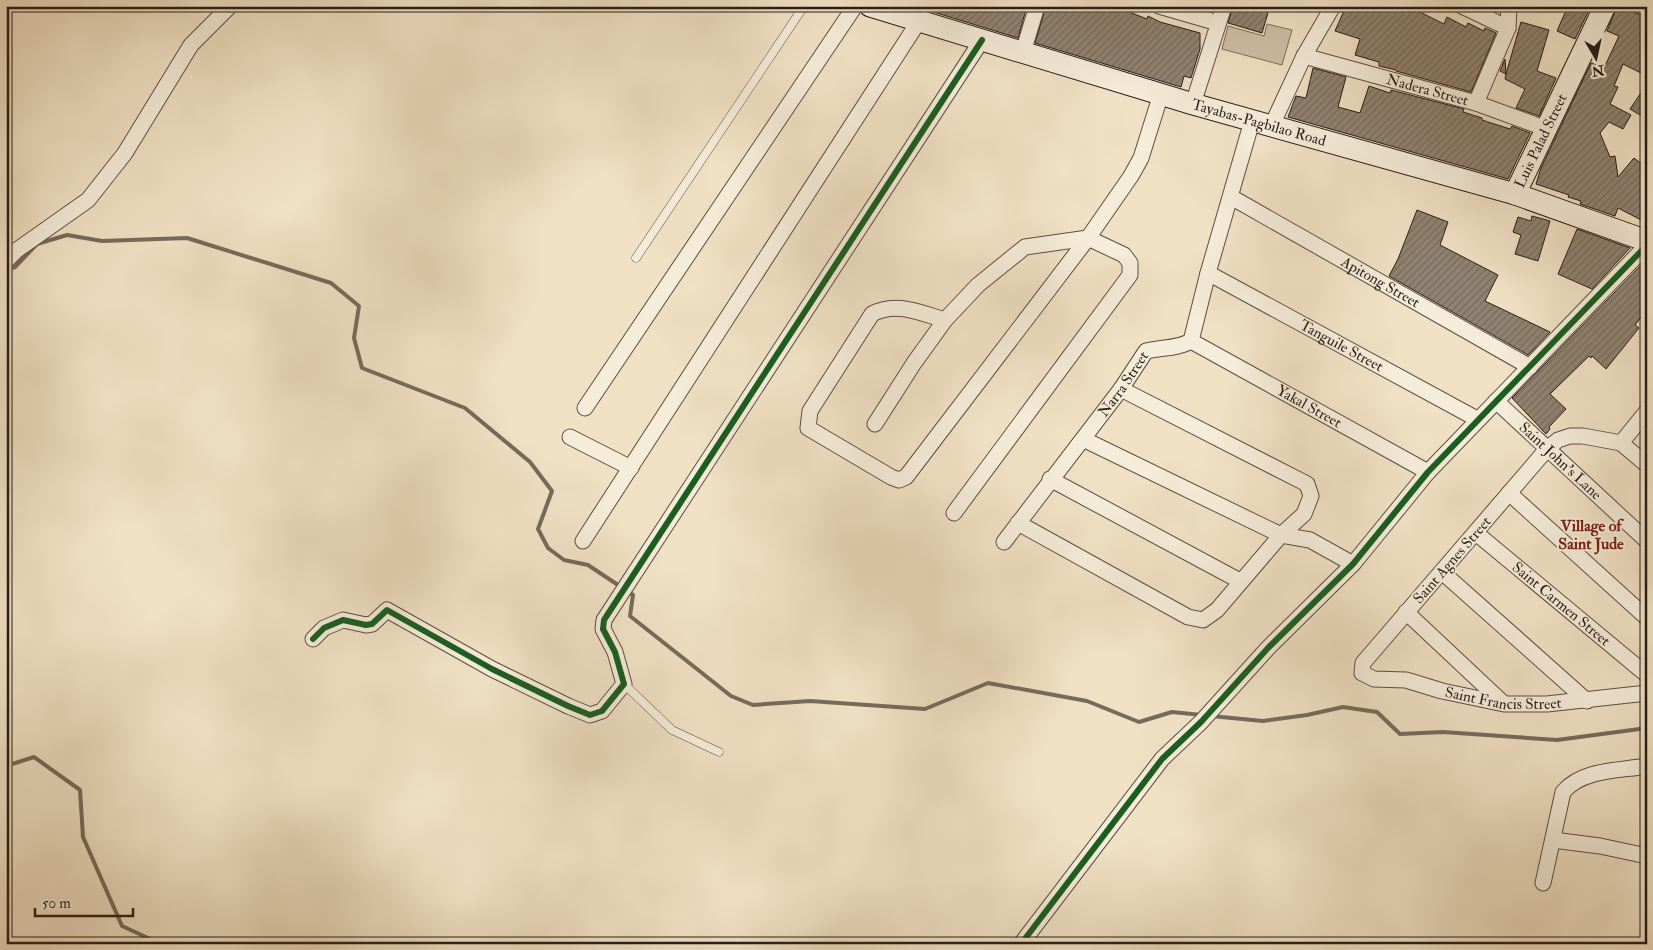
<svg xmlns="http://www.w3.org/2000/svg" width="1653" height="950" font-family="'IM FELL Double Pica',serif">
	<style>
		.pitch { fill: #cec0a7; stroke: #7b6e5f }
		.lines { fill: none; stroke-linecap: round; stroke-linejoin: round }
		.stream { stroke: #776a5b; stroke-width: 4 }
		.building { fill: url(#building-hatch); stroke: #281d17 }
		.lane-casing { stroke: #5a4e42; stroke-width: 9 }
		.street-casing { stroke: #5a4e42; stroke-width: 17 }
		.secondary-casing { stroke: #281d17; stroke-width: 23 }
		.lane { stroke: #f5ecd9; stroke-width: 8 }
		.street { stroke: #f5ecd9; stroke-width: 15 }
		.secondary { stroke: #f5ecd9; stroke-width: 21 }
		.cycleway-casing { stroke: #f5ecd9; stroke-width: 9 }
		.cycleway { stroke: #1b5e20; stroke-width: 6 }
		.labels { text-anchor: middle; stroke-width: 4; stroke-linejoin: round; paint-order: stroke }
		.street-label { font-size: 15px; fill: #281d17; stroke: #f5ecd9 }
		.neighbourhood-label { font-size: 16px; font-weight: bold; fill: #7a1f14; stroke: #f5ecd9 }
	</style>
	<defs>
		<pattern id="building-hatch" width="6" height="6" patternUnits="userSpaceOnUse" patternTransform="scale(1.25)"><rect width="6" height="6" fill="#908371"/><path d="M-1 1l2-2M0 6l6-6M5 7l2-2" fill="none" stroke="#766b5c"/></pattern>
	</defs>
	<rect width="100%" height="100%" fill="#f0e1c4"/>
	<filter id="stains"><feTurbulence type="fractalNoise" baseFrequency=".004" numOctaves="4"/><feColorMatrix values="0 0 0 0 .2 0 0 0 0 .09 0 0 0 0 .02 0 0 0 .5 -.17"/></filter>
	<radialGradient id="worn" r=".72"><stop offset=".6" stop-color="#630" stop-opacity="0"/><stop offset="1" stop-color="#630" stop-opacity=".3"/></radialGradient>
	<polygon class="pitch" points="1267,24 1292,30 1282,65 1222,49 1228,26 1264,36"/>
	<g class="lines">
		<g class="stream">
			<polyline points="6,270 15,267 37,244 67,235 102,241 187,238 331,283 359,306 354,338 362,368 465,408 530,462 552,491 538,529 548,548 564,560 588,565 621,587"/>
			<polyline points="627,591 633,595 630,616 731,696 753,705 810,701 925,709 988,683 1087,701 1139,722 1172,712 1202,715"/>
			<polyline points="1211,716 1263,721 1307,715 1343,707 1377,712 1400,734 1443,732 1557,740 1647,728"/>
			<polyline points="6,766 34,757 80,790 83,837 122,926 161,944"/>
		</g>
	</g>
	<g class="building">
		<polygon points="914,6 1027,6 1018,38"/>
		<polygon points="1046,6 1114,6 1147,19 1148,16 1160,22 1200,33 1200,49 1191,78 1184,76 1181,87 1035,43"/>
		<polygon points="1233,6 1270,6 1262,33 1228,23"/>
		<polygon points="1346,6 1408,6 1444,24 1447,17 1466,27 1468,23 1484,31 1485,28 1496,33 1471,92 1396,71 1396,70 1379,66 1379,62 1355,55 1360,39 1335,31"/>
		<polygon points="1568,6 1591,6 1575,39 1557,31"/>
		<polygon points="1617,6 1647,17 1647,76 1623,64 1614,86 1618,87 1610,104 1631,115 1623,129 1609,122 1600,133 1610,157 1615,156 1618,177 1634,158 1647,168 1647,223 1618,208 1615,216 1580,204 1581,201 1568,197 1569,195 1536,184 1541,168 1591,63 1604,68 1619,36 1607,31"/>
		<polygon points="1521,22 1549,30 1537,71 1556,78 1539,116 1516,108 1525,89 1505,79 1506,74 1500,71 1505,59 1506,74"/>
		<polygon points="1313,68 1346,77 1338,107 1360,113 1369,86 1390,93 1391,90 1464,109 1463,112 1482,118 1482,120 1510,129 1512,126 1530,133 1508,179 1288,117 1296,96 1306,98"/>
		<polygon points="1647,84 1647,119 1630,109"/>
		<polygon points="1417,210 1448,222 1440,245 1498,275 1485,301 1550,332 1528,355 1389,276 1398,259"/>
		<polygon points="1532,216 1550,221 1538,261 1515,254 1521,235 1513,232 1518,217 1531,221"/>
		<polygon points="1577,229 1630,248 1592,289 1558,274"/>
		<polygon points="1647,259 1647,310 1635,325 1639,328 1606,369 1592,356 1591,358 1589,356 1550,394 1566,409 1549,427 1550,429 1546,434 1512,398"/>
	</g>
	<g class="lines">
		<defs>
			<g id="lane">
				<polyline points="636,258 804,6"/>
				<polyline points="624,684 672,730 719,752"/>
			</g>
			<g id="street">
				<polyline points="1159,6 1218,23"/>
				<polyline points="1462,6 1508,28"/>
				<polyline points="1023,52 1037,6"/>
				<path id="s1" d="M1304,56l172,47 71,26"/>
				<polyline points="1476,103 1508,28 1509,6"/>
				<polyline points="1193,104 1224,6"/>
				<polyline points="1272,125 1304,56 1333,6"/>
				<path id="s2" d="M1231,197l299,170"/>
				<polyline points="6,261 17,250 88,200 125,153 191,45 230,6"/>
				<path id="s3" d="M1208,273l269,146"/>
				<path d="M945,320c-25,-7 -49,-19 -73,-6l-62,97 -2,17 83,49 8,3 7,-3 182,-239 43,-62 10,-18 20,-64"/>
				<path id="s4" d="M1191,341l237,131"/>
				<path id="s5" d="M1496,401l151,140"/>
				<polyline points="585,408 855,6"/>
				<polyline points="875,424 914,363 945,320 978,285 1025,247 1088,238 1124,255 1130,263 1130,275 954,513"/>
				<polyline points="570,437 631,468"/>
				<polyline points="1083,439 1281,535 1310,540 1353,564"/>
				<polyline points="1621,443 1647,411"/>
				<path id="s6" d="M1647,465l-26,-22 -38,-7h-13l-12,4 -11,9 -184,214 -1,10 12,6 32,1 36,11 62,13h43l100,-11"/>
				<polyline points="1050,479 1240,581"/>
				<polyline points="1509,493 1647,618"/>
				<polyline points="1018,523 1188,617 1203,620 1217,610 1281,535 1304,514 1311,496 1307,484 1121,389"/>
				<path id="s7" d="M1476,533l171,142"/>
				<polyline points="583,541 919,21"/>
				<path id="s8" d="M1004,542l117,-153 25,-38c16,-4 31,-2 45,-10l17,-68 44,-152"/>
				<polyline points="1442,572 1587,701"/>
				<polyline points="1406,612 1503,703"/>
				<polyline points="313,639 324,628 343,620 366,625 372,624 387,610 492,669 568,706 590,715 602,711 624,684 615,652 603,629 604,620 982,40"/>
				<polyline points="1553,840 1600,846 1647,856"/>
				<path d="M1543,883l20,-91c20,-23 55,-21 84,-26"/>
				<polyline points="1021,944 1162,759 1201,722 1268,648 1353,564 1428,472 1647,245"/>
			</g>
			<g id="secondary">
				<path id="s9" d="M870,6l323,98 322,90 132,47"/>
				<path id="s10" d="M1515,194l90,-188"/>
			</g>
		</defs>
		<use href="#lane" class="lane-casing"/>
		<use href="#street" class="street-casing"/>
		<use href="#secondary" class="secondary-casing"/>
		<use href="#lane" class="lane"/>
		<use href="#street" class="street"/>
		<use href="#secondary" class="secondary"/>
		<defs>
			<g id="cycleway">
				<polyline points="313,639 324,628 343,620 366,625 372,624 387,610 492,669 568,706 590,715 602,711 624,684 615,652 603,629 604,620 982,40"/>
				<polyline points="1021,944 1162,759 1201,722 1268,648 1353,564 1428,472 1647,245"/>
			</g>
		</defs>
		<use href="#cycleway" class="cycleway-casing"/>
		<use href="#cycleway" class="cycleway"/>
	</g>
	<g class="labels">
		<g class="street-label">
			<text dy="5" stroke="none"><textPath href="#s1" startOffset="128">Nadera Street</textPath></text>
			<text dy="5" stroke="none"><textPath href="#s9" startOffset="406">Tayabas-Pagbilao Road</textPath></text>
			<text dy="5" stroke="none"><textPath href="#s10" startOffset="59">Luis Palad Street</textPath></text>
			<text dy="5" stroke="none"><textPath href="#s2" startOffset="172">Apitong Street</textPath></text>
			<text dy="5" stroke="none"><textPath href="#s3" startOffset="152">Tanguile Street</textPath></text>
			<text dy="5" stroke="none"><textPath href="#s8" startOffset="198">Narra Street</textPath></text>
			<text dy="5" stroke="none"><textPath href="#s4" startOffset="135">Yakal Street</textPath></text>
			<text dy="5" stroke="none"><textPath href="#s5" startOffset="88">Saint John's Lane</textPath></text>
			<text transform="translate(1452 560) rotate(-49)" y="5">Saint Agnes Street</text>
			<text dy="5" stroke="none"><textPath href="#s7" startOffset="111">Saint Carmen Street</textPath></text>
			<text dy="5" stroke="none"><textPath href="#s6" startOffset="550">Saint Francis Street</textPath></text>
		</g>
		<g class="neighbourhood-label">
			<text x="1591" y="531">Village of<tspan x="1591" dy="18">Saint Jude</tspan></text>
		</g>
	</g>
	<rect width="1653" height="950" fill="none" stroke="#f0e1c4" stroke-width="25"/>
	<rect x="8" y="8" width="1638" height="935" fill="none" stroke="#281d17" stroke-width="2.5"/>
	<rect x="12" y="12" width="1628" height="925" fill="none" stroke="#281d17"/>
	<g transform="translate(1596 58) rotate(171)" stroke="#f5ecd9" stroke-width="4" paint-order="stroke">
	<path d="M0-4L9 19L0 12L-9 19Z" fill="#281d17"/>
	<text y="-8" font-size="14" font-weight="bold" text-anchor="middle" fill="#281d17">N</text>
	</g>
	<path d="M35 908v8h98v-8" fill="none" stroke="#281d17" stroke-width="2.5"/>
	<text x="42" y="908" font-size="15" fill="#281d17" stroke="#f5ecd9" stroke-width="4" paint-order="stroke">50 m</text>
	<rect width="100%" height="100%" filter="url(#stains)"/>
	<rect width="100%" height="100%" fill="url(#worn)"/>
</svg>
